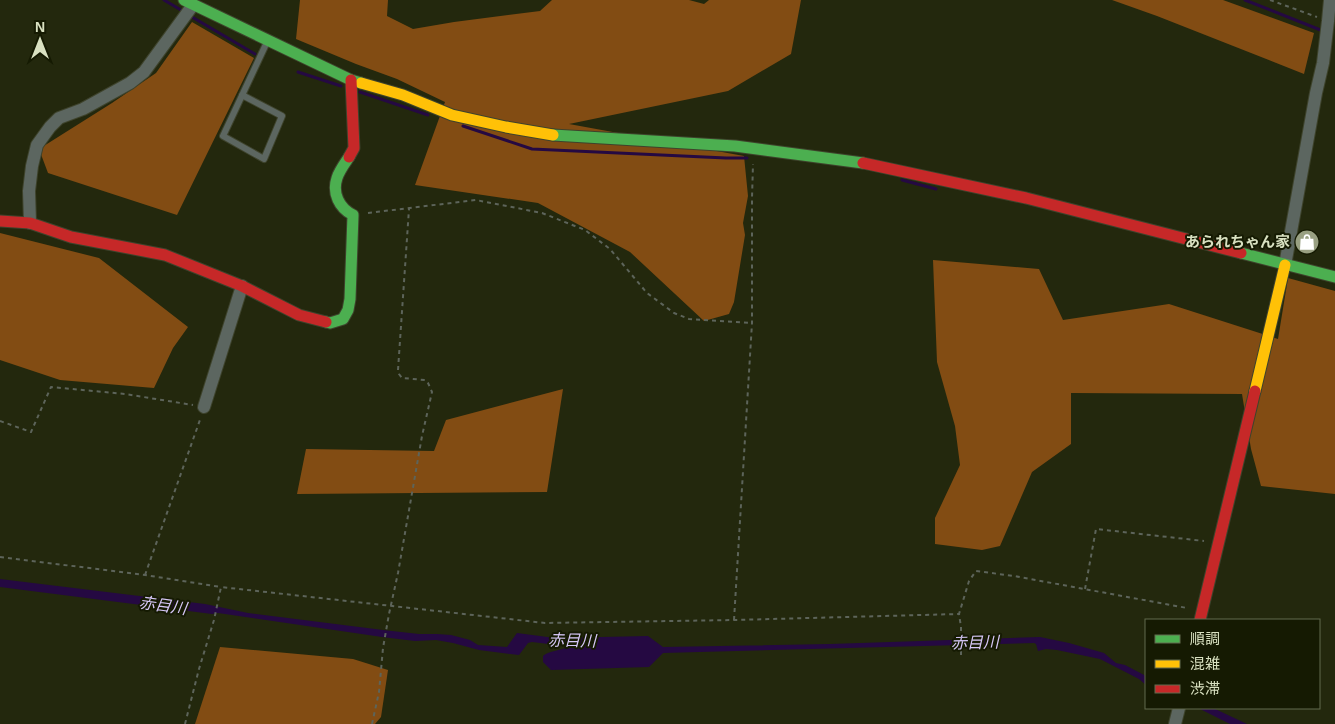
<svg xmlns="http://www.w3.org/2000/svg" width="1335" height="724" font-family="Helvetica,'Noto Sans JP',sans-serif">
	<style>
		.forest { fill: #824c13 }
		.water { fill: #250942 }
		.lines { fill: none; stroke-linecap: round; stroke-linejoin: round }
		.stream { stroke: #250942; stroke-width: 3 }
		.lane-casing { stroke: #3e432c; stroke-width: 8 }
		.street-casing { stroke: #3e432c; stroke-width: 14 }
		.fast-casing { stroke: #3e432c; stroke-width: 13 }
		.slow-casing { stroke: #3e432c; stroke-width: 13 }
		.jam-casing { stroke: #3e432c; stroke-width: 13 }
		.path { stroke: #5d645a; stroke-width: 2; stroke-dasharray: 4 4; stroke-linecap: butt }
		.lane { stroke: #5c6660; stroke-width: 6 }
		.street { stroke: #5c6660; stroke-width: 12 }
		.fast { stroke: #4caf50; stroke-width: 11 }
		.slow { stroke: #ffc107; stroke-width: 11 }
		.jam { stroke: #c62828; stroke-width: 11 }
		.labels { text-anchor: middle; stroke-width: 4; stroke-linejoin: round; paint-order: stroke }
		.poi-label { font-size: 15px; font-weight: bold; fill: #d9e1c1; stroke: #151a02; text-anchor: end }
		.water-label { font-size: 16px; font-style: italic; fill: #d6c7f7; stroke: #151a02 }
	</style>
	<rect width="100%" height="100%" fill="#23280d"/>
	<g class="forest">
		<polygon points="300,0 388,0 387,16 413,29 454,22 540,11 552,0 689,0 704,4 709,0 801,0 791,54 728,91 569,124 744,156 748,196 743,223 745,235 734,302 729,314 704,321 630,252 538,203 415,185 445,102 397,79 356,64 296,39"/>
		<polygon points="1112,0 1223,0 1314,33 1304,74 1157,16"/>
		<polygon points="192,22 254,58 177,215 48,173 39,149 112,103 156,73"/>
		<polygon points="0,233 99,258 188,327 173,348 154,388 60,380 0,360"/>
		<polygon points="933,260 1039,269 1063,320 1169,304 1278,339 1288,278 1335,291 1335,494 1261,486 1251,449 1242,394 1071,393 1071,444 1032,472 1000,546 982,550 935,544 935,518 960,465 955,426 937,362"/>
		<polygon points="563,389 547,492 297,494 306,449 434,451 446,420"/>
		<polygon points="220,647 353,659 388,670 381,717 375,724 195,724"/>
	</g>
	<g class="water">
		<path d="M0,579l205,25 43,9 135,17 36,4h18l14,1 19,5 8,5 29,2 10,-14 38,5 93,-2 15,11 167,-3 210,-7 29,6 35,10 12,10 9,2 21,11v9l-7,-6 -39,-20 -43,-9 -11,-1 -8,2 -2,-7 -2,-1 -371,10 -14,14 -98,3 -8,-8v-6c6,-5 15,-5 22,-8v-2l-33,-4 -4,1 -9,12 -40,-5 -26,-7 -17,-3 -21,1 -33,-4 -164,-24 -6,1 -212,-27z"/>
		<polygon points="1198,708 1213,708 1247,724 1230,724"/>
	</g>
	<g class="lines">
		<g class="stream">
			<polyline points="164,0 181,10"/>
			<polyline points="1245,0 1323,31"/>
			<polyline points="192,17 255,54"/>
			<polyline points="298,72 341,86"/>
			<polyline points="360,92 428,115"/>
			<polyline points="463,126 532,149 726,158 747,158"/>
			<polyline points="902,180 936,189"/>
		</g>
		<defs>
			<polyline id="lane" points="242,95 282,116 264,159 223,136 267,42"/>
			<g id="street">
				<polyline points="30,223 29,191 32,166 37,145 50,127 59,118 83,109 130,83 144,72 193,5"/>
				<polyline points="1285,265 1316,93 1323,63 1328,21 1330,0"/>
				<polyline points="204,407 242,286"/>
				<polyline points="1175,724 1179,708"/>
			</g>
			<g id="fast">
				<polyline points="184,0 351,80 361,83"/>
				<polyline points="553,135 735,146 863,163"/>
				<polyline points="1241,253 1335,277"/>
				<path d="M326,322l4,1 13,-4 5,-9 2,-11 3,-84c-14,-7 -21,-22 -16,-37 2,-7 8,-15 12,-21"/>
			</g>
			<g id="slow">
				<polyline points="361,83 403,95 452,115 506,127 553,135"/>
				<polyline points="1255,391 1285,265"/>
			</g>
			<g id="jam">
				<polyline points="349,157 354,148 351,80"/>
				<polyline points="863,163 1026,198 1241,253"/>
				<polyline points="0,221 30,223 71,237 165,255 242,286 299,315 326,322"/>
				<polyline points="1200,620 1255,391"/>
			</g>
		</defs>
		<use href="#lane" class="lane-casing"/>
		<use href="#street" class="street-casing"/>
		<use href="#fast" class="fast-casing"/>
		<use href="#slow" class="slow-casing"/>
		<use href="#jam" class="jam-casing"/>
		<g class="path">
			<polyline points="1270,0 1317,17"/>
			<polyline points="368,213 476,200 542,213 585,230 610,249 647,293 674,313 689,319 752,323"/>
			<polyline points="0,421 31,432 51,387 125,394 193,405"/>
			<polyline points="0,557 145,575 221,587"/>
			<polyline points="145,575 201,417"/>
			<polyline points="1085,589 1096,529 1204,541"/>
			<polyline points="734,620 752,323 752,198 753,164"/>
			<polyline points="961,655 961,627 959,614 969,581 976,571 1014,576 1187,608"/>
			<polyline points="185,724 199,669 214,620 221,587 545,623 734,620 959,614"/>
			<polyline points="372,724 379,692 383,648 389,614 398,573 422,436 432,392 428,383 425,380 402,378 399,374 398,370 409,209"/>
		</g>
		<use href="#lane" class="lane"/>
		<use href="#street" class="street"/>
		<use href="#fast" class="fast"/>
		<use href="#slow" class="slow"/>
		<use href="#jam" class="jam"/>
	</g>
	<defs>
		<symbol id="shop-disc" viewBox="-11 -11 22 22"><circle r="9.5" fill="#99a082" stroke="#151a02"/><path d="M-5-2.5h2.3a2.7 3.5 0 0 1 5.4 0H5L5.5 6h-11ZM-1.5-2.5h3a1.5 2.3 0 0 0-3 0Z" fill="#fff"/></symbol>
	</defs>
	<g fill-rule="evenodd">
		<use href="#shop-disc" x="1293" y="228" width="28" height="28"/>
	</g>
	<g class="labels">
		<g class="poi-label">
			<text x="1290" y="247">あられちゃん家</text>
		</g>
		<g class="water-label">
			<text transform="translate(163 605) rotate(8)" y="6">赤目川</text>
			<text transform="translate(572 640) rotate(1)" y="6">赤目川</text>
			<text transform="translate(975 642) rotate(-1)" y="6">赤目川</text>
		</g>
	</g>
	<rect x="1145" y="619" width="175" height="90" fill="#151a02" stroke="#636a4e"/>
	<rect x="1155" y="635" width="25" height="8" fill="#4caf50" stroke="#636a4e"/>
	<text x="1190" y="644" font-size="15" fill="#d9e1c1">順調</text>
	<rect x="1155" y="660" width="25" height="8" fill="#ffc107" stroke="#636a4e"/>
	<text x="1190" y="669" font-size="15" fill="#d9e1c1">混雑</text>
	<rect x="1155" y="685" width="25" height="8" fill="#c62828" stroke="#636a4e"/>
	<text x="1190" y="694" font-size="15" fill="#d9e1c1">渋滞</text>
	<g transform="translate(40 40)" stroke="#151a02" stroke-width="4" paint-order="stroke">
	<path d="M0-4L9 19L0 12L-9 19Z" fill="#d9e1c1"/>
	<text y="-8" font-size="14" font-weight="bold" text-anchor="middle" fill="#d9e1c1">N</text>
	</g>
</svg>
